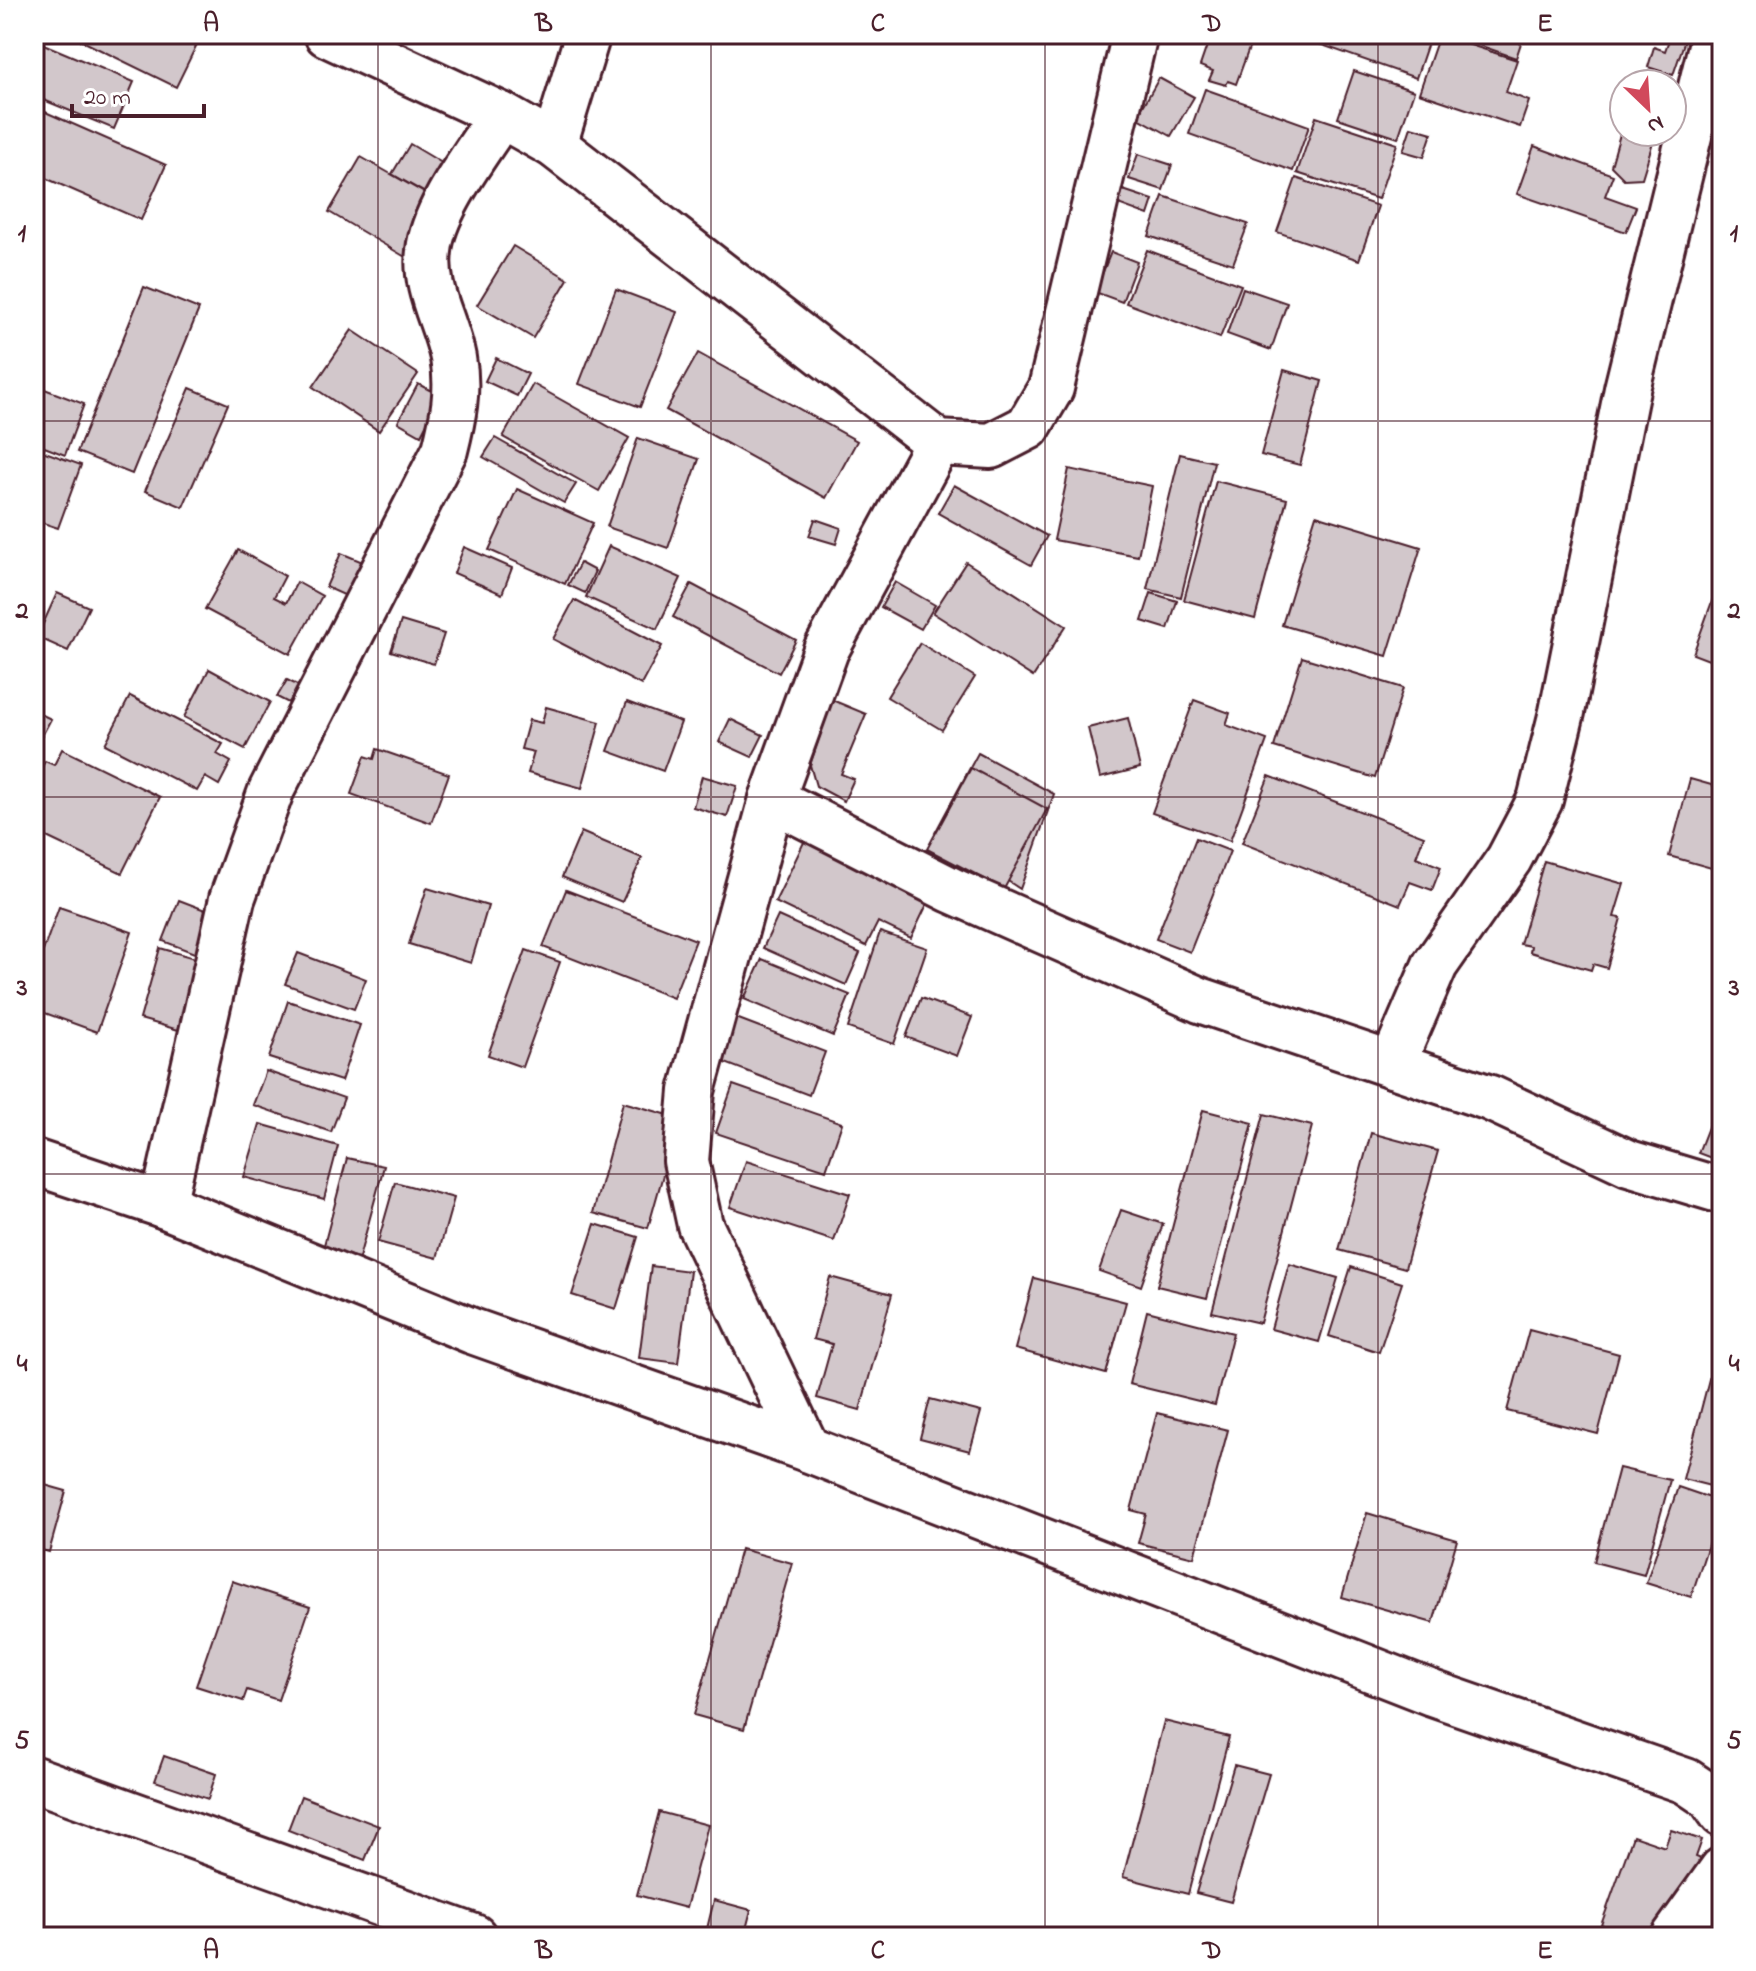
<svg xmlns="http://www.w3.org/2000/svg" width="1756" height="1971" font-family="'Indie Flower',sans-serif">
	<style>
		.building { fill: #d2c7cb; stroke: #4a1f2b; stroke-width: 2 }
		.lines { fill: none; stroke-linecap: round; stroke-linejoin: round }
		.minor-casing { stroke: #4a1f2b; stroke-width: 50 }
		.minor { stroke: #fff; stroke-width: 44 }
		.grid { fill: none; stroke: #4a1f2b; stroke-width: 2; stroke-opacity: 0.55 }
		.neatline { fill: none; stroke: #4a1f2b; stroke-width: 3 }
		.grid-label { font-size: 26px; text-anchor: middle; font-weight: bold; fill: #4a1f2b }
	</style>
	<rect width="100%" height="100%" fill="#fff"/>
	<filter id="ink" filterUnits="userSpaceOnUse"><feTurbulence type="fractalNoise" baseFrequency=".0125" numOctaves="2"/><feDisplacementMap in="SourceGraphic" scale="16" xChannelSelector="R" yChannelSelector="G"/><feConvolveMatrix kernelMatrix="1 2 1 2 8 2 1 2 1" color-interpolation-filters="sRGB"/></filter>
	<g filter="url(#ink)">
		<g class="building">
			<polygon points="68,34 202,34 176,87"/>
			<polygon points="1215,34 1234,34 1252,40 1236,84 1228,81 1226,85 1209,80 1213,71 1200,66 1210,37 1214,39"/>
			<polygon points="1319,34 1431,34 1416,78 1319,44 1322,35"/>
			<polygon points="1447,34 1524,34 1516,58"/>
			<polygon points="1671,34 1686,37 1673,75 1648,67 1654,47 1665,51"/>
			<polygon points="1439,35 1517,60 1506,92 1529,101 1520,127 1419,93"/>
			<polygon points="41,43 134,82 114,129 34,96 34,59"/>
			<polygon points="1354,71 1414,91 1398,138 1338,118"/>
			<polygon points="1159,78 1194,97 1171,136 1137,117"/>
			<polygon points="1205,89 1309,126 1293,171 1189,134"/>
			<polygon points="34,107 166,165 141,220 34,173"/>
			<polygon points="1316,117 1397,144 1378,199 1297,173"/>
			<polygon points="1624,120 1624,132 1656,132 1642,178 1624,179 1611,166"/>
			<polygon points="1411,127 1432,133 1424,157 1403,151"/>
			<polygon points="410,144 447,166 429,195 392,174"/>
			<polygon points="1534,146 1613,175 1605,196 1636,207 1626,232 1517,194"/>
			<polygon points="1138,154 1172,165 1163,190 1129,179"/>
			<polygon points="361,157 440,202 407,258 329,212"/>
			<polygon points="1296,178 1378,206 1359,260 1277,232"/>
			<polygon points="1123,190 1153,200 1148,215 1118,204"/>
			<polygon points="1163,196 1248,224 1233,264 1149,236"/>
			<polygon points="513,246 568,279 533,338 477,305"/>
			<polygon points="1147,250 1241,285 1220,338 1126,303"/>
			<polygon points="1111,252 1137,262 1122,302 1095,292"/>
			<polygon points="144,287 199,309 132,474 77,452"/>
			<polygon points="1243,288 1287,303 1271,350 1227,334"/>
			<polygon points="616,289 677,312 640,407 579,384"/>
			<polygon points="352,330 418,374 379,431 313,387"/>
			<polygon points="698,353 857,441 826,498 666,410"/>
			<polygon points="496,358 528,374 517,396 485,381"/>
			<polygon points="1284,370 1322,381 1300,465 1261,455"/>
			<polygon points="418,384 441,396 421,435 398,422"/>
			<polygon points="533,384 629,438 599,491 503,437"/>
			<polygon points="34,385 84,404 65,455 34,443"/>
			<polygon points="190,388 228,404 183,507 145,491"/>
			<polygon points="495,438 576,484 564,503 483,457"/>
			<polygon points="638,438 699,459 668,548 607,527"/>
			<polygon points="34,448 81,465 58,528 34,520"/>
			<polygon points="1180,454 1214,462 1181,597 1147,589"/>
			<polygon points="1069,469 1152,486 1138,556 1054,540"/>
			<polygon points="1216,481 1287,499 1255,619 1184,600"/>
			<polygon points="954,485 1047,536 1031,565 938,513"/>
			<polygon points="517,489 593,523 565,584 489,550"/>
			<polygon points="1316,515 1421,547 1387,656 1282,625"/>
			<polygon points="815,519 841,528 836,544 809,536"/>
			<polygon points="609,546 681,578 657,629 586,597"/>
			<polygon points="464,547 512,568 502,594 454,573"/>
			<polygon points="238,550 285,576 274,597 286,603 297,582 322,596 290,654 205,609"/>
			<polygon points="341,553 370,565 355,600 326,587"/>
			<polygon points="966,562 1066,626 1033,677 933,613"/>
			<polygon points="580,563 595,571 585,593 568,585"/>
			<polygon points="895,582 935,605 921,629 881,607"/>
			<polygon points="691,584 796,640 779,673 673,617"/>
			<polygon points="57,593 89,607 68,651 37,637"/>
			<polygon points="1151,593 1177,601 1168,629 1142,621"/>
			<polygon points="1714,596 1722,599 1722,665 1693,654"/>
			<polygon points="574,600 662,646 641,685 553,639"/>
			<polygon points="401,621 444,634 434,664 391,651"/>
			<polygon points="920,643 975,677 942,730 887,697"/>
			<polygon points="1302,657 1403,688 1375,778 1274,747"/>
			<polygon points="209,669 270,702 245,749 184,717"/>
			<polygon points="287,680 315,694 306,712 277,697"/>
			<polygon points="130,696 223,744 217,754 231,762 219,785 205,777 197,791 105,744"/>
			<polygon points="832,700 866,714 841,774 854,779 844,801 816,786 810,765"/>
			<polygon points="1194,700 1230,713 1226,725 1267,740 1230,841 1152,813"/>
			<polygon points="627,702 681,722 663,771 608,751"/>
			<polygon points="546,707 600,722 582,788 528,773 534,752 521,749 529,720 542,723"/>
			<polygon points="34,711 51,719 34,751"/>
			<polygon points="1128,718 1140,768 1100,778 1088,728"/>
			<polygon points="730,719 763,735 752,757 719,742"/>
			<polygon points="62,749 160,797 122,873 34,831 34,783 45,761 54,765"/>
			<polygon points="377,749 449,774 431,823 351,794 365,756 374,759"/>
			<polygon points="978,753 1054,794 1020,889 935,833"/>
			<polygon points="971,768 1047,809 1004,889 927,849"/>
			<polygon points="702,776 737,786 727,817 693,807"/>
			<polygon points="1269,776 1424,836 1416,857 1441,867 1432,890 1410,882 1400,905 1242,843"/>
			<polygon points="1690,779 1722,788 1722,871 1669,856"/>
			<polygon points="581,832 642,858 622,902 562,877"/>
			<polygon points="1196,838 1230,851 1190,952 1156,939"/>
			<polygon points="805,840 930,898 911,938 878,922 866,946 775,902"/>
			<polygon points="1544,861 1624,884 1614,917 1621,918 1607,968 1593,964 1591,970 1530,952 1531,946 1520,944"/>
			<polygon points="427,888 488,906 471,963 409,944"/>
			<polygon points="566,890 696,940 673,998 543,947"/>
			<polygon points="179,900 213,913 197,954 163,941"/>
			<polygon points="59,907 132,932 97,1032 34,1009 34,976"/>
			<polygon points="778,916 860,953 846,985 763,948"/>
			<polygon points="880,932 927,948 894,1044 848,1028"/>
			<polygon points="160,948 208,962 189,1033 140,1019"/>
			<polygon points="526,950 560,962 522,1067 488,1055"/>
			<polygon points="298,953 366,979 354,1009 285,984"/>
			<polygon points="762,959 850,995 833,1036 744,999"/>
			<polygon points="921,998 972,1017 957,1056 906,1037"/>
			<polygon points="288,1001 360,1025 341,1081 269,1058"/>
			<polygon points="736,1018 825,1052 809,1095 720,1061"/>
			<polygon points="266,1071 344,1098 331,1132 253,1105"/>
			<polygon points="733,1085 842,1123 826,1170 716,1133"/>
			<polygon points="1719,1099 1722,1100 1722,1162 1698,1153"/>
			<polygon points="623,1102 679,1118 648,1228 593,1213"/>
			<polygon points="1203,1110 1253,1123 1207,1298 1157,1286"/>
			<polygon points="1264,1114 1312,1126 1260,1323 1212,1312"/>
			<polygon points="260,1124 338,1146 324,1199 244,1177"/>
			<polygon points="1371,1133 1438,1151 1405,1268 1339,1250"/>
			<polygon points="347,1158 384,1166 359,1258 323,1249"/>
			<polygon points="746,1161 850,1194 834,1241 730,1207"/>
			<polygon points="395,1182 454,1198 437,1258 378,1242"/>
			<polygon points="1121,1210 1163,1224 1141,1286 1099,1271"/>
			<polygon points="595,1224 638,1237 616,1309 572,1295"/>
			<polygon points="1289,1264 1338,1278 1319,1342 1271,1329"/>
			<polygon points="651,1266 690,1271 678,1363 639,1358"/>
			<polygon points="1351,1267 1402,1283 1379,1352 1329,1336"/>
			<polygon points="830,1277 892,1294 860,1410 817,1398 832,1344 813,1339"/>
			<polygon points="1034,1278 1126,1302 1106,1374 1015,1349"/>
			<polygon points="1147,1311 1233,1333 1215,1405 1129,1384"/>
			<polygon points="1722,1329 1722,1489 1683,1479"/>
			<polygon points="1529,1330 1619,1354 1598,1434 1507,1411"/>
			<polygon points="930,1399 981,1412 970,1451 920,1438"/>
			<polygon points="1157,1413 1228,1430 1194,1557 1138,1543 1146,1514 1131,1510"/>
			<polygon points="1619,1468 1670,1480 1644,1575 1594,1562"/>
			<polygon points="34,1482 66,1491 49,1552 34,1548"/>
			<polygon points="1678,1487 1722,1502 1691,1597 1646,1583"/>
			<polygon points="1367,1513 1457,1540 1433,1623 1342,1597"/>
			<polygon points="741,1549 792,1563 744,1729 694,1715"/>
			<polygon points="232,1581 310,1607 278,1700 247,1690 243,1701 196,1686"/>
			<polygon points="1164,1721 1229,1737 1188,1894 1123,1877"/>
			<polygon points="164,1756 216,1774 208,1799 155,1781"/>
			<polygon points="1234,1765 1269,1774 1231,1902 1196,1893"/>
			<polygon points="301,1796 379,1826 365,1860 288,1830"/>
			<polygon points="659,1812 708,1825 686,1908 637,1895"/>
			<polygon points="1671,1830 1702,1840 1696,1857 1706,1861 1666,1937 1638,1927 1635,1936 1601,1925 1633,1836 1665,1847"/>
			<polygon points="714,1900 751,1910 744,1937 705,1937"/>
		</g>
		<g class="lines">
			<defs>
				<g id="minor">
					<polyline points="327,34 501,115 554,145 938,443 991,446 1028,427 1051,388 1135,34"/>
					<polyline points="554,145 588,34"/>
					<polyline points="772,799 951,890 1200,1000 1490,1098 1629,1163 1722,1191"/>
					<polyline points="1392,1065 1435,965 1509,859 1540,800 1562,712 1627,389 1714,34"/>
					<polyline points="34,1162 163,1205 472,1331 807,1449 1432,1693 1686,1781 1710,1797 1722,1814"/>
					<path d="M163,1205l69,-306 39,-108 174,-341c8,-32 14,-60 8,-92 -7,-37 -29,-68 -24,-107 4,-43 49,-99 72,-136"/>
					<polyline points="807,1449 700,1225 686,1161 692,1091 772,799 826,650 938,443"/>
					<polyline points="34,1779 474,1937"/>
					<polyline points="1674,1937 1722,1870"/>
				</g>
			</defs>
			<use href="#minor" class="minor-casing"/>
			<use href="#minor" class="minor"/>
		</g>
	</g>
	<path class="grid" d="M378,34v1903M711,34v1903M1045,34v1903M1378,34v1903M34,421h1688M34,797h1688M34,1174h1688M34,1550h1688"/>
	<rect width="1756" height="1971" fill="none" stroke="#fff" stroke-width="88"/>
	<g transform="translate(1648 108) rotate(155)"><circle r="38" fill="#ffffff" stroke="#b7a5aa" stroke-width="2"/>
	<path d="M0-6L14 30L0 20L-14 30Z" fill="#d1495b"/>
	<text y="-12" font-size="22" font-weight="bold" text-anchor="middle" fill="#4a1f2b">N</text>
	</g>
	<path d="M72 104v12h132v-12" fill="none" stroke="#4a1f2b" stroke-width="4"/>
	<text x="84" y="104" font-size="24" fill="#4a1f2b" stroke="#ffffff" stroke-width="6" paint-order="stroke">20 m</text>
	<rect x="44" y="44" width="1668" height="1883" class="neatline"/>
	<g class="grid-label">
		<text x="211" y="31">A</text>
		<text x="544" y="31">B</text>
		<text x="878" y="31">C</text>
		<text x="1212" y="31">D</text>
		<text x="1545" y="31">E</text>
		<text x="22" y="241">1</text>
		<text x="1734" y="241">1</text>
		<text x="22" y="618">2</text>
		<text x="1734" y="618">2</text>
		<text x="22" y="995">3</text>
		<text x="1734" y="995">3</text>
		<text x="22" y="1371">4</text>
		<text x="1734" y="1371">4</text>
		<text x="22" y="1748">5</text>
		<text x="1734" y="1748">5</text>
		<text x="211" y="1958">A</text>
		<text x="544" y="1958">B</text>
		<text x="878" y="1958">C</text>
		<text x="1212" y="1958">D</text>
		<text x="1545" y="1958">E</text>
	</g>
</svg>
